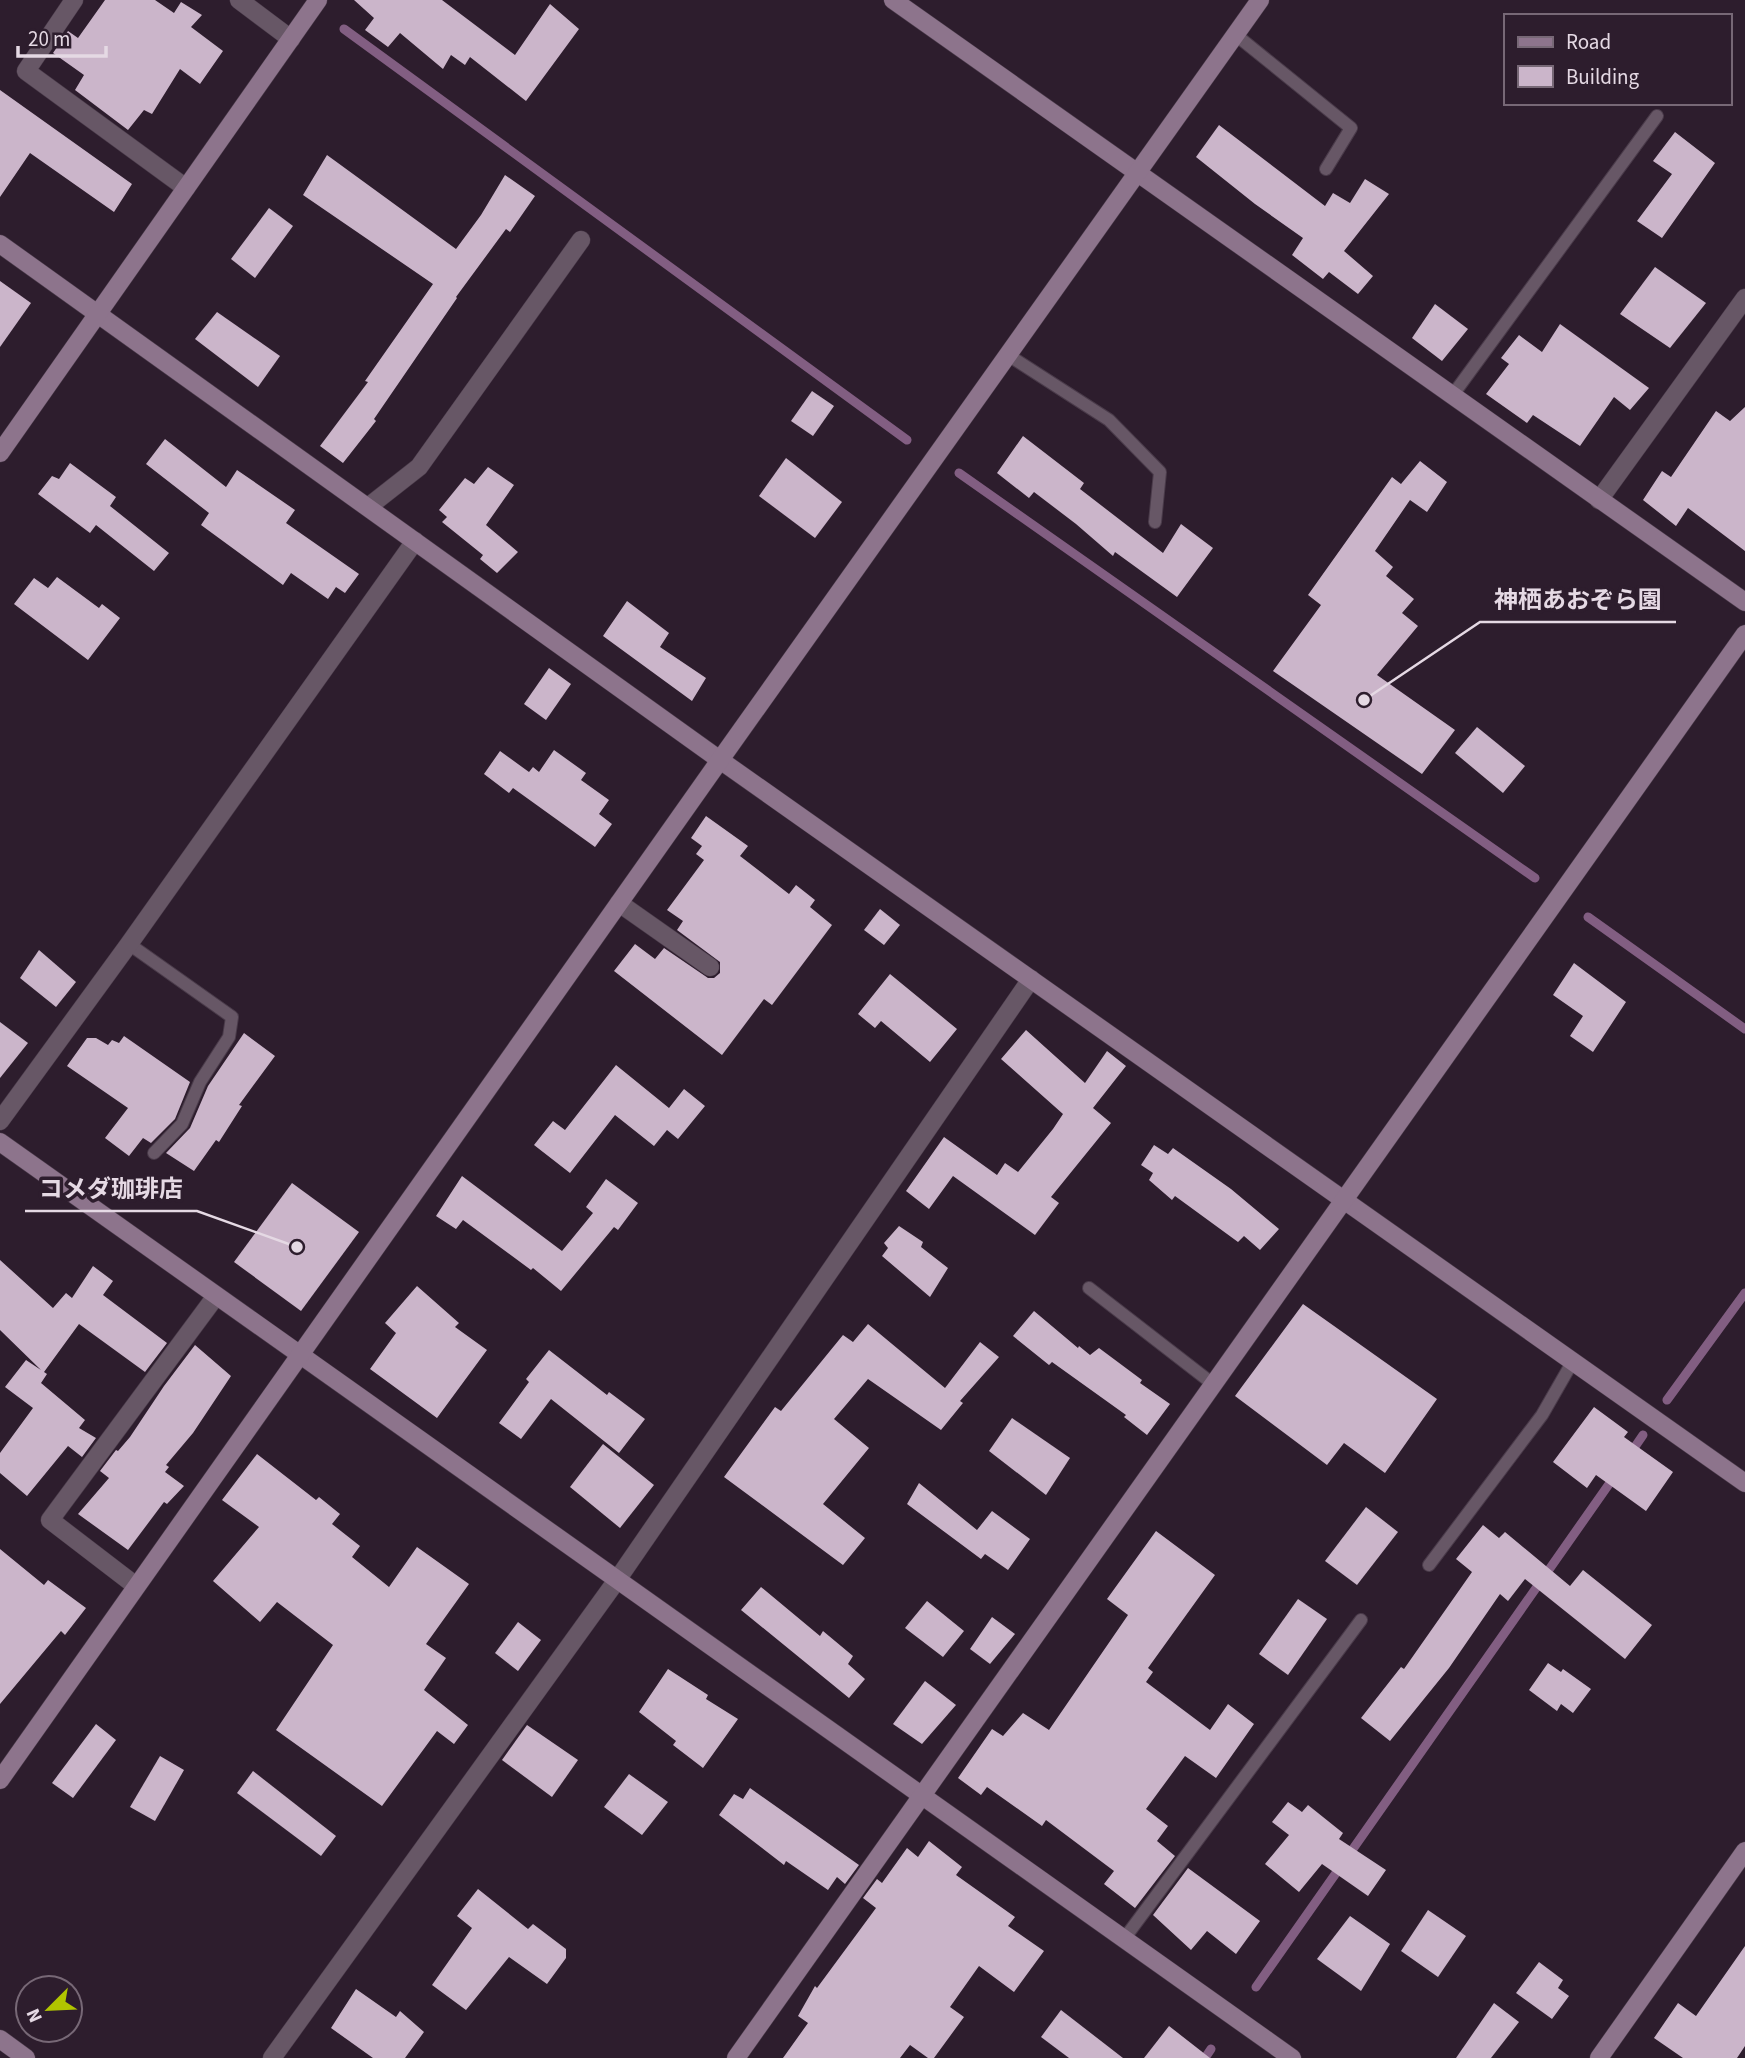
<svg xmlns="http://www.w3.org/2000/svg" width="1745" height="2058" font-family="'Source Sans 3','Noto Sans JP',sans-serif">
	<style>
		.lines { fill: none; stroke-linecap: round; stroke-linejoin: round }
		.stream { stroke: #825e82; stroke-width: 9 }
		.building { fill: #cbb5ca }
		.lane-casing { stroke: #4a3b4a; stroke-width: 14 }
		.street-casing { stroke: #4a3b4a; stroke-width: 19 }
		.secondary-casing { stroke: #4a3b4a; stroke-width: 19 }
		.lane { stroke: #675766; stroke-width: 12 }
		.street { stroke: #675766; stroke-width: 18 }
		.secondary { stroke: #8d748c; stroke-width: 18 }
		.leader { fill: none; stroke: #e5d9e4; stroke-width: 2.5 }
		.callout-dot { fill: #e5d9e4; stroke: #2d1d2d; stroke-width: 2.5 }
		.callout-label { font-size: 24px; text-anchor: middle; font-weight: bold; fill: #e5d9e4; stroke: #2d1d2d; stroke-width: 7; stroke-linejoin: round; paint-order: stroke }
	</style>
	<rect width="100%" height="100%" fill="#2d1d2d"/>
	<g class="lines">
		<g class="stream">
			<polyline points="344,29 907,440"/>
			<polyline points="959,473 1535,878"/>
			<polyline points="1588,917 1745,1029"/>
			<polyline points="1667,1400 1745,1293"/>
			<polyline points="1630,1454 1643,1435"/>
			<polyline points="1256,1987 1614,1477"/>
			<polyline points="1205,2058 1211,2049"/>
		</g>
	</g>
	<g class="building">
		<polygon points="105,0 155,0 174,13 181,2 202,15 191,27 223,51 200,84 180,69 152,114 144,110 128,130 75,90 84,75 53,53 68,31 78,38"/>
		<polygon points="354,0 442,0 515,55 550,4 579,29 526,101 470,57 465,65 451,55 443,69 400,33 388,47 365,30 374,18"/>
		<polygon points="0,90 132,184 114,212 30,153 0,197"/>
		<polygon points="1219,125 1325,206 1333,193 1350,203 1365,179 1389,194 1344,251 1373,276 1358,294 1329,272 1323,279 1292,255 1303,238 1255,204 1196,157"/>
		<polygon points="1675,132 1715,163 1662,238 1637,221 1672,174 1653,161"/>
		<polygon points="327,155 456,249 481,215 505,175 535,196 510,232 506,229 456,297 457,298 374,419 376,421 343,463 320,446 368,382 365,381 433,284 303,195"/>
		<polygon points="269,208 293,226 255,278 231,259"/>
		<polygon points="1655,267 1706,303 1670,348 1620,314"/>
		<polygon points="0,281 31,303 0,347"/>
		<polygon points="1435,304 1468,329 1442,361 1412,338"/>
		<polygon points="217,312 280,356 258,387 195,339"/>
		<polygon points="1560,324 1649,388 1630,410 1614,397 1580,446 1533,415 1527,423 1486,394 1509,364 1501,358 1519,335 1542,352"/>
		<polygon points="812,391 834,406 813,436 791,421"/>
		<polygon points="1745,407 1745,551 1688,508 1676,526 1643,500 1662,471 1671,477 1716,411 1730,421"/>
		<polygon points="1023,436 1084,483 1080,489 1163,553 1181,524 1213,548 1177,597 1115,552 1113,556 1076,524 1034,492 1029,498 997,473"/>
		<polygon points="165,439 226,487 237,470 295,510 286,523 359,574 345,593 336,587 328,599 291,573 283,585 201,525 209,513 146,464"/>
		<polygon points="786,458 842,502 815,538 759,496"/>
		<polygon points="1420,461 1447,482 1427,512 1410,500 1375,551 1393,567 1386,576 1414,599 1402,613 1418,626 1377,675 1455,730 1422,774 1273,671 1321,605 1308,595 1392,477 1401,484"/>
		<polygon points="70,463 116,497 110,506 169,553 154,571 96,525 90,533 38,494 52,476 59,479"/>
		<polygon points="488,467 514,485 486,525 518,552 497,573 480,559 483,555 442,522 447,517 439,510 465,478 474,484"/>
		<polygon points="57,577 99,608 102,604 120,618 88,660 14,604 34,578 48,588"/>
		<polygon points="627,601 669,633 660,647 706,678 692,701 603,636"/>
		<polygon points="549,668 571,684 546,720 524,704"/>
		<polygon points="1477,727 1525,766 1503,793 1455,753"/>
		<polygon points="554,750 586,773 581,780 609,800 599,814 612,824 595,847 513,788 509,793 484,774 500,751 529,772 533,767 539,772"/>
		<polygon points="706,816 748,846 740,856 789,894 796,885 815,900 810,907 832,925 772,1005 764,999 722,1055 614,971 635,944 655,959 664,948 708,978 714,978 720,973 720,962 677,930 683,921 667,910 704,860 696,854 702,846 691,838"/>
		<polygon points="880,909 900,925 884,945 864,930"/>
		<polygon points="39,950 76,982 56,1007 20,978"/>
		<polygon points="1574,963 1626,1002 1593,1052 1570,1036 1583,1016 1553,995"/>
		<polygon points="890,974 957,1029 930,1062 881,1021 875,1028 858,1014"/>
		<polygon points="0,1022 28,1043 0,1078"/>
		<polygon points="1026,1030 1085,1083 1107,1051 1126,1066 1093,1108 1111,1123 1051,1197 1059,1203 1035,1235 953,1176 929,1209 906,1191 944,1137 997,1175 1005,1163 1018,1172 1053,1129 1063,1114 1001,1059"/>
		<polygon points="244,1033 275,1056 239,1105 242,1106 219,1142 216,1140 194,1171 166,1153 190,1128 208,1086"/>
		<polygon points="124,1036 190,1082 175,1119 151,1143 143,1138 129,1156 105,1138 128,1108 67,1066 87,1038 96,1038 108,1045 112,1040 119,1043"/>
		<polygon points="616,1065 669,1108 684,1089 705,1106 678,1139 667,1130 654,1146 615,1115 570,1173 534,1145 553,1121 565,1130"/>
		<polygon points="1154,1145 1168,1154 1173,1148 1231,1189 1279,1229 1260,1250 1244,1236 1238,1242 1175,1196 1172,1200 1149,1180 1153,1173 1141,1165"/>
		<polygon points="462,1176 562,1251 593,1213 586,1207 606,1179 638,1203 618,1230 614,1227 561,1291 533,1268 531,1270 463,1220 456,1229 436,1216"/>
		<polygon points="292,1183 359,1232 301,1311 234,1262"/>
		<polygon points="899,1226 923,1242 921,1247 948,1268 930,1297 882,1256 888,1248 884,1243"/>
		<polygon points="0,1260 53,1308 66,1293 72,1298 93,1266 113,1281 103,1295 167,1343 145,1372 79,1324 44,1372 47,1374 41,1383 85,1420 79,1428 96,1438 82,1457 68,1446 27,1496 0,1473 0,1453 33,1408 5,1387 26,1360 41,1370 0,1330"/>
		<polygon points="417,1286 459,1323 455,1327 487,1350 437,1418 370,1369 396,1333 385,1323"/>
		<polygon points="1303,1304 1437,1399 1385,1473 1344,1443 1327,1465 1235,1396"/>
		<polygon points="1034,1311 1078,1348 1079,1346 1090,1355 1099,1348 1142,1380 1140,1383 1170,1404 1147,1435 1124,1417 1126,1415 1052,1362 1049,1365 1013,1336"/>
		<polygon points="868,1324 945,1388 980,1342 999,1357 960,1401 963,1403 941,1430 868,1379 834,1419 869,1448 823,1504 865,1538 843,1565 724,1477 775,1407 781,1411 843,1335 853,1342"/>
		<polygon points="195,1345 231,1376 193,1433 166,1465 169,1467 165,1472 184,1486 167,1504 164,1502 128,1550 78,1514 109,1478 100,1471 116,1450 118,1451 130,1437 164,1386"/>
		<polygon points="549,1350 607,1395 609,1392 645,1419 619,1453 551,1399 521,1439 499,1423 529,1382 526,1379"/>
		<polygon points="1594,1407 1628,1432 1624,1437 1673,1472 1646,1511 1596,1475 1587,1488 1553,1462"/>
		<polygon points="1012,1418 1070,1458 1046,1495 989,1451"/>
		<polygon points="603,1444 654,1485 620,1528 570,1487"/>
		<polygon points="257,1454 316,1500 319,1497 340,1514 332,1524 360,1546 352,1557 389,1587 417,1547 469,1584 426,1644 446,1658 424,1690 468,1725 454,1744 437,1731 382,1806 276,1730 333,1645 277,1602 260,1622 213,1581 259,1527 222,1500"/>
		<polygon points="919,1483 977,1530 992,1511 1030,1539 1008,1570 985,1554 981,1559 907,1504"/>
		<polygon points="1366,1507 1398,1532 1357,1585 1325,1561"/>
		<polygon points="1483,1525 1499,1538 1505,1532 1570,1586 1583,1570 1652,1625 1625,1659 1525,1579 1508,1601 1500,1594 1449,1668 1390,1741 1361,1718 1401,1667 1404,1669 1472,1572 1456,1559"/>
		<polygon points="1156,1531 1215,1575 1148,1668 1153,1672 1146,1682 1210,1730 1228,1704 1254,1724 1216,1778 1185,1756 1146,1809 1168,1826 1157,1841 1175,1856 1135,1908 1104,1884 1114,1871 1046,1820 1042,1826 987,1787 981,1795 958,1778 992,1729 1003,1736 1023,1713 1049,1730 1128,1615 1107,1599"/>
		<polygon points="0,1549 44,1585 48,1580 86,1608 65,1635 61,1631 0,1704"/>
		<polygon points="761,1587 820,1636 823,1631 853,1656 848,1664 865,1679 849,1698 741,1610"/>
		<polygon points="1298,1599 1327,1619 1288,1675 1259,1654"/>
		<polygon points="927,1601 964,1631 943,1657 905,1628"/>
		<polygon points="992,1617 1015,1634 990,1664 970,1649"/>
		<polygon points="518,1622 541,1640 518,1671 495,1653"/>
		<polygon points="1548,1663 1561,1672 1563,1669 1591,1689 1573,1713 1561,1704 1557,1711 1529,1690"/>
		<polygon points="668,1669 708,1695 706,1699 738,1719 703,1768 673,1745 676,1741 639,1712"/>
		<polygon points="925,1681 956,1705 922,1744 893,1724"/>
		<polygon points="96,1724 116,1740 73,1798 52,1783"/>
		<polygon points="527,1725 578,1760 552,1797 502,1760"/>
		<polygon points="160,1756 184,1770 155,1821 130,1807"/>
		<polygon points="253,1771 336,1836 321,1856 237,1793"/>
		<polygon points="629,1774 668,1802 642,1835 604,1807"/>
		<polygon points="750,1788 859,1865 845,1884 837,1877 828,1890 786,1861 784,1865 719,1815 734,1794 743,1799"/>
		<polygon points="1288,1802 1302,1812 1308,1805 1343,1833 1339,1839 1386,1870 1368,1896 1322,1864 1299,1892 1265,1864 1289,1835 1272,1822"/>
		<polygon points="929,1841 962,1867 956,1875 1015,1917 1008,1926 1044,1951 1014,1992 979,1966 950,2007 964,2017 934,2058 928,2058 910,2045 900,2058 783,2058 808,2023 798,2016 815,1986 817,1988 876,1908 863,1898 877,1879 882,1883 907,1848 918,1857"/>
		<polygon points="1188,1868 1260,1921 1236,1954 1207,1931 1191,1950 1153,1915"/>
		<polygon points="478,1889 528,1929 533,1924 566,1949 566,1958 547,1984 509,1957 466,2010 432,1985 472,1928 457,1916"/>
		<polygon points="1428,1910 1466,1936 1438,1977 1401,1951"/>
		<polygon points="1350,1916 1390,1944 1361,1991 1317,1959"/>
		<polygon points="1745,1946 1745,2046 1737,2058 1683,2058 1654,2038 1678,2003 1696,2016"/>
		<polygon points="1539,1962 1563,1980 1558,1988 1569,1996 1552,2019 1516,1993"/>
		<polygon points="356,1989 396,2017 400,2011 424,2032 405,2058 373,2058 331,2028"/>
		<polygon points="1494,2003 1519,2022 1491,2058 1456,2058"/>
		<polygon points="1061,2010 1123,2058 1069,2058 1041,2037"/>
		<polygon points="1169,2026 1210,2058 1144,2058"/>
	</g>
	<g class="lines">
		<defs>
			<g id="lane">
				<polyline points="1236,35 1351,128 1326,169"/>
				<polyline points="1008,355 1109,420 1160,472 1155,522"/>
				<polyline points="1452,396 1657,116"/>
				<polyline points="129,944 232,1017 229,1037 200,1082 182,1124 154,1153"/>
				<polyline points="1089,1288 1213,1384"/>
				<polyline points="1429,1565 1542,1415 1573,1361"/>
				<polyline points="1124,1939 1361,1620"/>
			</g>
			<g id="street">
				<polyline points="74,0 26,71 186,188"/>
				<polyline points="239,0 291,39"/>
				<polyline points="1599,500 1745,298"/>
				<polyline points="368,507 419,467 581,240"/>
				<polyline points="619,903 710,967"/>
				<polyline points="0,1121 129,944 415,541"/>
				<polyline points="136,1586 50,1520 216,1296"/>
				<polyline points="272,2058 617,1580 1031,979"/>
			</g>
			<g id="secondary">
				<polyline points="893,0 1745,602"/>
				<polyline points="0,244 720,760 1745,1483"/>
				<polyline points="0,453 318,0"/>
				<polyline points="0,1142 1292,2058"/>
				<polyline points="0,1780 720,760 1260,0"/>
				<polyline points="0,2039 26,2058"/>
				<polyline points="736,2058 1745,634"/>
				<polyline points="1599,2058 1745,1851"/>
			</g>
		</defs>
		<use href="#lane" class="lane-casing"/>
		<use href="#street" class="street-casing"/>
		<use href="#secondary" class="secondary-casing"/>
		<use href="#lane" class="lane"/>
		<use href="#street" class="street"/>
		<use href="#secondary" class="secondary"/>
	</g>
	<path class="leader" d="M1364 700L1480 622H1676M297 1247L197 1211H25"/>
	<g class="callout-dot">
		<circle cx="1364" cy="700" r="7"/>
		<circle cx="297" cy="1247" r="7"/>
	</g>
	<g class="callout-label">
		<text x="1578" y="608">神栖あおぞら園</text>
		<text x="111" y="1197">コメダ珈琲店</text>
	</g>
	<rect x="1504" y="14" width="228" height="91" fill="#2d1d2d" stroke="#776876" stroke-width="2"/>
	<rect x="1518" y="37" width="35" height="10" fill="#8d748c" stroke="#776876" stroke-width="2"/>
	<text x="1566" y="49" font-size="21" fill="#e5d9e4">Road</text>
	<rect x="1518" y="66" width="35" height="21" fill="#cbb5ca" stroke="#776876" stroke-width="2"/>
	<text x="1566" y="84" font-size="21" fill="#e5d9e4">Building</text>
	<g transform="translate(49 2009) rotate(246)"><circle r="33" fill="#2d1d2d" stroke="#776876" stroke-width="2"/>
	<path d="M0-5L12 26L0 18L-12 26Z" fill="#b1c500"/>
	<text y="-10" font-size="19" font-weight="bold" text-anchor="middle" fill="#e5d9e4">N</text>
	</g>
	<path d="M18 46v10h88v-10" fill="none" stroke="#e5d9e4" stroke-width="3.5"/>
	<text x="28" y="46" font-size="21" fill="#e5d9e4" stroke="#2d1d2d" stroke-width="5" paint-order="stroke">20 m</text>
</svg>
